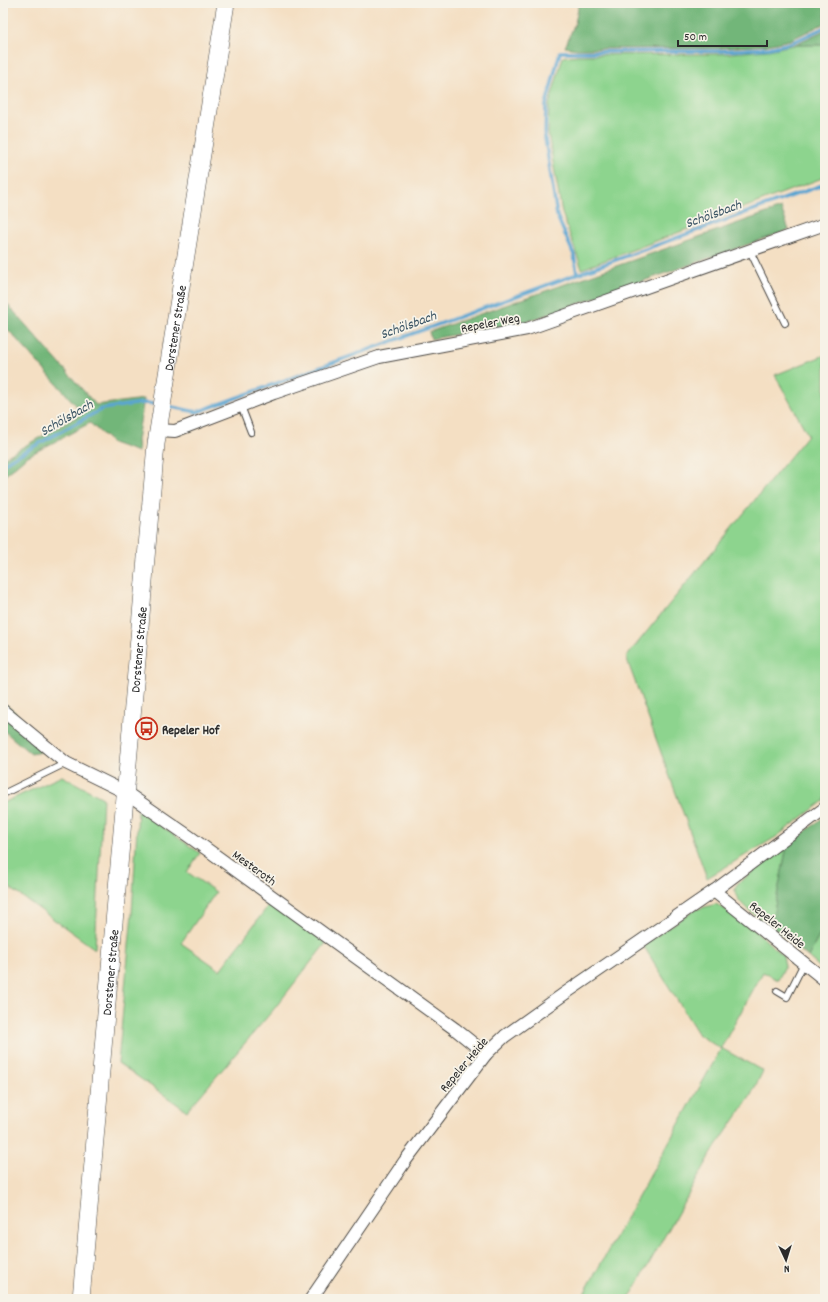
<svg xmlns="http://www.w3.org/2000/svg" width="828" height="1302" font-family="Dekko,sans-serif">
	<style>
		.green { fill: #8dd48e; stroke: #5c805c }
		.forest { fill: #72b679; stroke: #4e7052 }
		.lines { fill: none; stroke-linecap: round; stroke-linejoin: round }
		.stream { stroke: #59a4d1; stroke-width: 3.5 }
		.service-casing { stroke: #494642; stroke-width: 8 }
		.minor-casing { stroke: #494642; stroke-width: 14 }
		.secondary-casing { stroke: #494642; stroke-width: 18 }
		.service { stroke: #fff; stroke-width: 6 }
		.minor { stroke: #fff; stroke-width: 12 }
		.secondary { stroke: #fff; stroke-width: 17 }
		.labels { text-anchor: middle; stroke-width: 3.5; stroke-linejoin: round; paint-order: stroke }
		.street-label { font-size: 13px; fill: #2b2b2b; stroke: #f7f3e8 }
		.poi-label { font-size: 13px; font-weight: bold; fill: #2b2b2b; stroke: #f7f3e8; text-anchor: start }
		.water-label { font-size: 14px; font-style: italic; fill: #3b5565; stroke: #f7f3e8 }
	</style>
	<rect width="100%" height="100%" fill="#f7f3e8"/>
	<filter id="ink" filterUnits="userSpaceOnUse"><feTurbulence type="fractalNoise" baseFrequency=".025" numOctaves="2"/><feDisplacementMap in="SourceGraphic" scale="8" xChannelSelector="R" yChannelSelector="G"/><feConvolveMatrix kernelMatrix="1 2 1 2 8 2 1 2 1" color-interpolation-filters="sRGB"/></filter>
	<filter id="wash" filterUnits="userSpaceOnUse"><feTurbulence type="fractalNoise" baseFrequency=".012" numOctaves="4" result="noise"/><feDisplacementMap in="SourceGraphic" scale="16" xChannelSelector="R" yChannelSelector="G"/><feGaussianBlur stdDeviation="0.9" result="paint"/><feColorMatrix in="noise" values="0 0 0 0 0 0 0 0 0 0 0 0 0 0 0 0 0 1.4 0 .05"/><feComposite in="paint" operator="in"/></filter>
	<g filter="url(#wash)">
		<rect width="100%" height="100%" fill="#f4dfc3"/>
		<g class="green">
			<polygon points="793,45 825,45 825,177 582,269 562,213 548,133 549,105 563,57 577,55 719,54 769,50"/>
			<polygon points="825,355 825,800 776,837 707,878 626,657 808,435 775,375"/>
			<polygon points="62,776 103,798 95,949 3,883 3,803"/>
			<polygon points="138,810 200,853 187,872 216,892 181,943 220,970 271,902 326,943 274,1009 187,1111 118,1063 132,913"/>
			<path d="M787,846l-16,80c-10,-7 -36,-22 -36,-36 0,-2 1,-4 2,-6z"/>
			<polygon points="716,904 744,920 783,956 785,966 778,980 763,972 721,1048 763,1071 750,1097 713,1151 629,1299 581,1299 721,1049 699,1035 643,945 694,910"/>
			<polygon points="825,925 825,972 808,957"/>
		</g>
		<g class="forest">
			<polygon points="579,3 825,3 825,23 790,40 767,45 718,48 577,49 565,47 575,23"/>
			<polygon points="825,30 825,45 793,45"/>
			<polygon points="781,208 789,230 526,322 431,339 429,332"/>
			<polygon points="3,299 96,405 144,399 137,440 138,452 112,443 90,423 26,457 3,477 3,459 7,456 83,413 3,324"/>
			<polygon points="3,702 17,714 41,752 31,754 3,730"/>
			<polygon points="825,816 825,925 808,957 771,926 787,846"/>
		</g>
		<g class="lines">
			<g class="stream">
				<polyline points="577,274 574,255 557,216 545,138 546,105 560,52 719,51 769,48 791,43 825,27"/>
				<polyline points="167,406 197,412 825,184"/>
				<polyline points="3,465 9,460 102,409 142,403 158,404"/>
			</g>
		</g>
	</g>
	<g filter="url(#ink)">
		<g class="lines">
			<defs>
				<g id="service">
					<polyline points="750,251 785,323"/>
					<polyline points="241,406 251,432"/>
					<polyline points="3,794 66,763"/>
					<polyline points="777,991 787,997 804,963"/>
				</g>
				<g id="minor">
					<polyline points="158,430 175,431 274,393 379,357 527,329 825,224"/>
					<polyline points="3,711 66,763 125,792 190,837 455,1029 486,1054"/>
					<polyline points="714,891 825,980"/>
					<polyline points="311,1299 405,1161 486,1054 505,1036 564,994 714,891 825,808"/>
				</g>
				<g id="secondary">
					<path id="s1" d="M81,1299l75,-855 70,-441"/>
				</g>
			</defs>
			<use href="#service" class="service-casing"/>
			<use href="#minor" class="minor-casing"/>
			<use href="#secondary" class="secondary-casing"/>
			<use href="#service" class="service"/>
			<use href="#minor" class="minor"/>
			<use href="#secondary" class="secondary"/>
		</g>
	</g>
	<defs>
		<symbol id="bus-ring" viewBox="-11 -11 22 22"><circle r="9.5" fill="#f7f3e8" stroke="#c8321e" stroke-width="1.5"/><path d="M-5-6H5V4H4V6H2V4H-2V6H-4V4H-5ZM-3.5-4V0h7V-4ZM-3.5 1.2v1.5H-2V1.2ZM2 1.2v1.5H3.5V1.2Z" fill="#c8321e"/></symbol>
	</defs>
	<g fill-rule="evenodd">
		<use href="#bus-ring" x="134" y="716" width="25" height="25"/>
	</g>
	<g class="labels">
		<g class="street-label">
			<text transform="translate(490 322) rotate(-11)" y="5">Repeler Weg</text>
			<text dy="5" stroke="none"><textPath href="#s1" startOffset="976">Dorstener Straße</textPath></text>
			<text dy="5" stroke="none"><textPath href="#s1" startOffset="652">Dorstener Straße</textPath></text>
			<text transform="translate(255 867) rotate(36)" y="5">Mesteroth</text>
			<text transform="translate(778 924) rotate(39)" y="5">Repeler Heide</text>
			<text dy="5" stroke="none"><textPath href="#s1" startOffset="328">Dorstener Straße</textPath></text>
			<text transform="translate(463 1064) rotate(-50)" y="5">Repeler Heide</text>
		</g>
		<g class="poi-label">
			<text x="162" y="734">Repeler Hof</text>
		</g>
		<g class="water-label">
			<text transform="translate(713 213) rotate(-20)" y="5">Schölsbach</text>
			<text transform="translate(408 324) rotate(-20)" y="5">Schölsbach</text>
			<text transform="translate(66 417) rotate(-30)" y="5">Schölsbach</text>
		</g>
	</g>
	<rect width="828" height="1302" fill="none" stroke="#f7f3e8" stroke-width="16"/>
	<g transform="translate(786 1260) rotate(176)" stroke="#f7f3e8" stroke-width="3" paint-order="stroke">
	<path d="M0-3L7 15L0 10L-7 15Z" fill="#2b2b2b"/>
	<text y="-6" font-size="11" font-weight="bold" text-anchor="middle" fill="#2b2b2b">N</text>
	</g>
	<path d="M678 40v6h89v-6" fill="none" stroke="#2b2b2b" stroke-width="2"/>
	<text x="684" y="40" font-size="12" fill="#2b2b2b" stroke="#f7f3e8" stroke-width="3" paint-order="stroke">50 m</text>
</svg>
